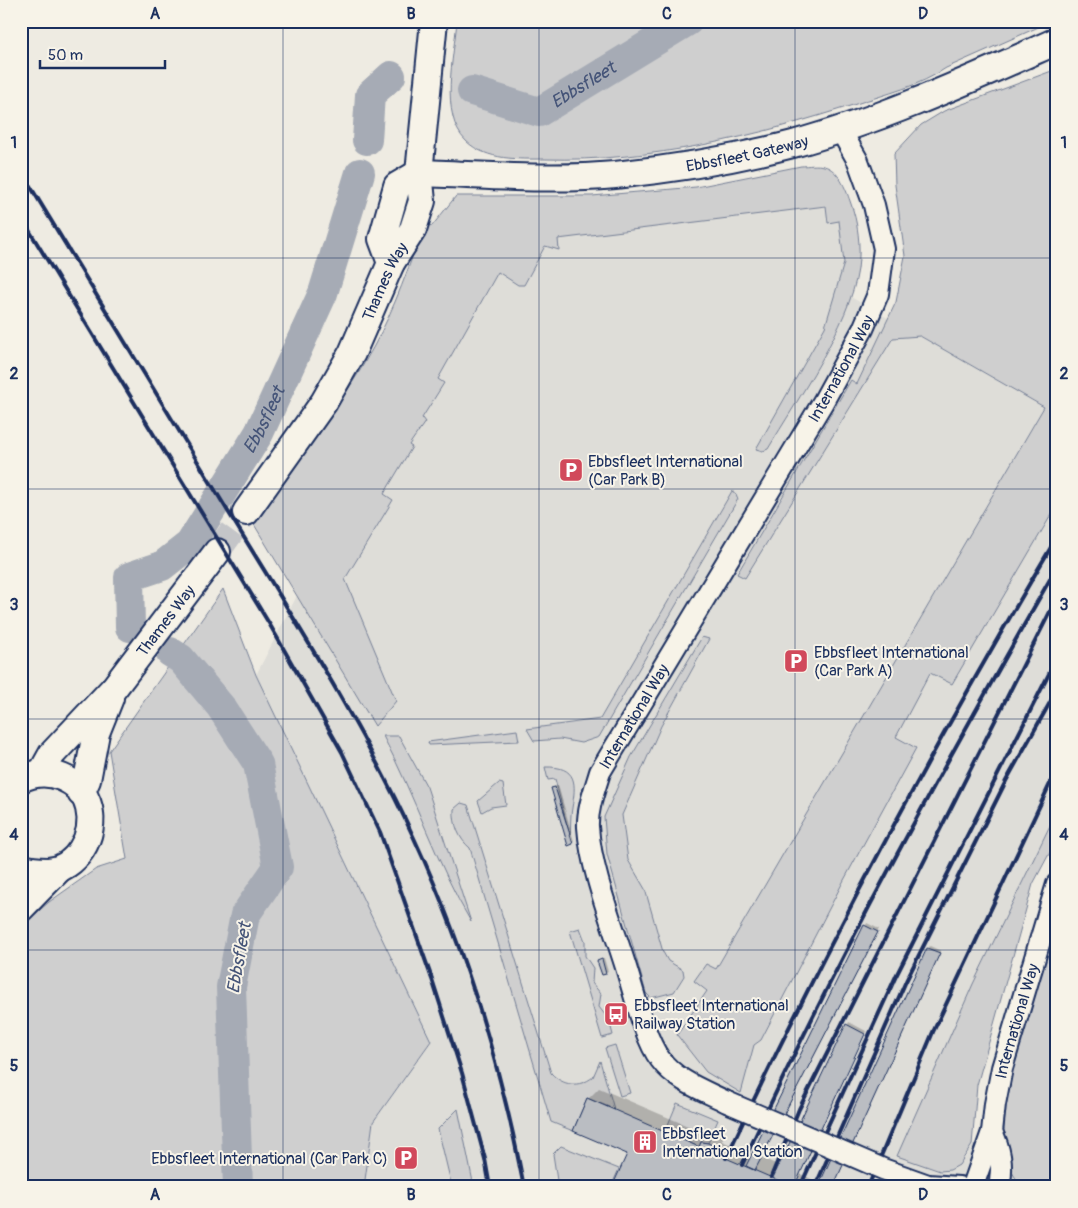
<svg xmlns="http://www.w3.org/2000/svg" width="1078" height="1208" font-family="Pangolin,sans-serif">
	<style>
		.built { fill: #deddd8 }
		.green { fill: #cfcfcf; stroke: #757f96 }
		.shadow { fill: #0003 }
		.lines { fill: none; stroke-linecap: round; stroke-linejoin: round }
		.river { stroke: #a6abb5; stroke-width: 30 }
		.building { fill: #babdc2; stroke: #1b2f5e }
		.major-tunnel { stroke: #c4c5c8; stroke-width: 26; stroke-dasharray: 26 13; stroke-linecap: butt }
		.minor-casing { stroke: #1b2f5e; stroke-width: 24 }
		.major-casing { stroke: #1b2f5e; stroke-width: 30 }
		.minor { stroke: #f7f3e8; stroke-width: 20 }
		.major { stroke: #f7f3e8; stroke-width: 26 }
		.rail { stroke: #1b2f5e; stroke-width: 4 }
		.minor-bridge-casing { stroke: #1b2f5e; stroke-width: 24; stroke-linecap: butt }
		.minor-bridge { stroke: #f7f3e8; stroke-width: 20 }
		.grid { fill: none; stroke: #1b2f5e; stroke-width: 1; stroke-opacity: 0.55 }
		.labels { text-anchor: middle; stroke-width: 4; stroke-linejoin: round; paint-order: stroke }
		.street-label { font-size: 16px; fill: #1b2f5e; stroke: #f7f3e8 }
		.poi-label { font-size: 16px; fill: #1b2f5e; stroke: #f7f3e8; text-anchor: start }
		.water-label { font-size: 18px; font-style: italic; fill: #455478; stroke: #f7f3e8 }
		.neatline { fill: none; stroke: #1b2f5e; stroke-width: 2 }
		.grid-label { font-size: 16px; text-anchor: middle; font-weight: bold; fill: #1b2f5e }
	</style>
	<rect width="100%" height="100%" fill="#eeebe2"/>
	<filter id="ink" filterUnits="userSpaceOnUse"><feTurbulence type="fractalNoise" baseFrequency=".02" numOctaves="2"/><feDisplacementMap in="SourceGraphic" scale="10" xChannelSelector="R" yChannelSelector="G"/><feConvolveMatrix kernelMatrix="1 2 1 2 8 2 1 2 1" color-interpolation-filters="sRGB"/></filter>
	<g filter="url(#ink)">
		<polygon class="built" points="826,206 839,221 854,271 847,295 1057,414 1057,811 973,984 921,1104 929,1168 940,1171 950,1170 966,1157 972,1145 1022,1132 1032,1187 364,1187 373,1122 431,1041 256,675 481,240"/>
		<g class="green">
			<path d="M457,21h595l-106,47c-26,18 -60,26 -90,36 -101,33 -205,58 -311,55 -26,0 -58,2 -79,-18 -27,-26 -12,-85 -9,-120z"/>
			<polygon points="1057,69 1057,505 952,684 930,673 896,737 916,748 844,880 761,1040 754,1045 741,1093 706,1072 677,1035 707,991 694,981 706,964 716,969 1044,407 920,336 893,338 745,578 737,574 851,380 857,384 896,302 905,256 895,185 894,154 921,125 944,111"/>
			<path d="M801,166c7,0 16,-2 23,0 14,3 22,23 26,35 8,21 11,45 8,68 -8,55 -61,131 -90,180l-5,2 -7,-2 69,-122 19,-64 -5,-42 -11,2 -2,-17 -268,33 1,11 -14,-4 -21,39h-6l-20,-13 -60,107 6,4 -22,35 3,4 -16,23 3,2 -28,47 9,6 -48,79 51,122 -21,25 -123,-205c42,-57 88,-112 122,-175 21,-39 36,-81 50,-123l8,3 24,-30h136l104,-9z"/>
			<polygon points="732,491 736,494 738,499 599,737 581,743 560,739 534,741 527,729 600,719"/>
			<polygon points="223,589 256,675 431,1041 373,1122 364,1187 21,1187 21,921 29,912 33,916 49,902 96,869 127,859 109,751"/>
			<polygon points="702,637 709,639 661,726 622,815 628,860 645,889 663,952 668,961 683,970 684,976 674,992 651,998 646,993 607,854 604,817 631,757"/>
			<polygon points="517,730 519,741 429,745 428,742"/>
			<path d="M383,736h16l28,51 44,135c-35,-59 -56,-126 -88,-186z"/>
			<path d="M545,767c33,-1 31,17 27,41 -2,9 -1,19 -2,28l-15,-57 -7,1z"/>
			<polygon points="499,783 503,784 506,805 491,807 482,812 478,801"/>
			<path d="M461,803l7,2 83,268c12,13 28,15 42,4l7,-16 14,48 -27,-11 -14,33 -22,-9 -81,-274c-11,-9 -17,-24 -16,-39z"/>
			<polygon points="1057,811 1057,839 1033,884 977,1085 972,1145 959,1165 950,1170 940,1171 897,1156 973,984"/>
			<polygon points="1057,915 1057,1187 1021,1187 1009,1167 1003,1140 1007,1087"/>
			<polygon points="580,928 585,941 585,956 593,968 592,983 601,994 599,1007 609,1020 613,1035 602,1038 570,931"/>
			<polygon points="615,1045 630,1093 620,1096 605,1048"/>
			<polygon points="677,1103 718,1120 708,1143 701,1142 699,1147 665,1132"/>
			<polygon points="458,1109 474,1187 452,1187 438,1129"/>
			<polygon points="561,1146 619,1169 611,1187 558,1187 553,1154"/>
		</g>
		<g class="shadow">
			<polygon points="558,785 574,841 572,843 552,788"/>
			<polygon points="867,923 879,929 762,1158 780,1166 849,1022 866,1031 800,1174 821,1183 928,948 930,946 941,951 833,1187 614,1187 628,1153 588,1099 599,1088 709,1135 713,1132 719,1133 724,1135 722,1141 753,1154"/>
			<polygon points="604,958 608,971 605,973 599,961"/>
			<polygon points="618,1006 622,1018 620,1020 613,1009"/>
		</g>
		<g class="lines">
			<g class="river">
				<path id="s1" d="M472,91l67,21 149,-91"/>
				<polyline points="367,140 370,95 391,76"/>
				<path id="s2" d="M130,627l-1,-50 33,-11 28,-22 69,-111 64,-140 37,-120"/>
				<polyline points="170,652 181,659 221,707 258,764 278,867 245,915 231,987 238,1187"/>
			</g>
		</g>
		<g class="building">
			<polygon points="555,787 573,844 568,846 551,788"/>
			<polygon points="864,925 878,932 755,1170 746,1166"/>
			<polygon points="927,948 940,953 833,1187 818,1187"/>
			<polygon points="602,959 606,974 602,975 597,961"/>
			<polygon points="616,1007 621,1021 616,1023 611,1009"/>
			<polygon points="846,1024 865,1034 794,1187 781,1187 771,1182"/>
			<polygon points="587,1098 699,1147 701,1142 708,1143 714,1146 712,1152 793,1187 612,1187 627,1154 573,1131"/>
		</g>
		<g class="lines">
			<polyline class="major-tunnel" points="217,552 246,512"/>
			<defs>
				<g id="minor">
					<path id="s3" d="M727,1102c-24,-12 -51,-21 -67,-43 -14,-18 -25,-62 -32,-85 -13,-44 -37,-101 -40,-147 -1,-18 7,-38 12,-55l223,-370 40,-73 15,-35 6,-45 -10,-44 -16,-44 -18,-32"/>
					<path d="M992,1132c8,16 11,32 8,50"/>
					<path id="s4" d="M974,1183l18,-51 3,-28 7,-36 55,-184"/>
					<polyline points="928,1187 928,1185 959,1187"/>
				</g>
				<g id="major">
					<path id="s5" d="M419,173c65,2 131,8 196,2 59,-6 120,-16 178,-31 91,-25 178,-65 264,-103"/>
					<polyline points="391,263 382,239 397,186 419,173"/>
					<path id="s6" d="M246,512l78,-110 28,-49 39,-90 22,-34 9,-28 -3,-28 15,-152"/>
					<path id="s7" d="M42,772l10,-18 62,-66 103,-136"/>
					<path d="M21,779c26,-13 61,-1 68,29 7,28 -13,61 -41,63 -10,0 -18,0 -27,-4"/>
					<polyline points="81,793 87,780 96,733 110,698"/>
					<polyline points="21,908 58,870"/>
				</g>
			</defs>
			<use href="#minor" class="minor-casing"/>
			<use href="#major" class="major-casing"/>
			<use href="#minor" class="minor"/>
			<use href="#major" class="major"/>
			<g class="rail">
				<path d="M21,171c66,108 131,216 197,324 68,112 141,223 196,343 51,110 87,229 110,349"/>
				<polyline points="21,217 270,625 342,752 380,832 432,979 462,1073 485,1159 490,1187"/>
				<path d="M726,1158c100,-213 211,-419 331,-621"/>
				<path d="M742,1165c94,-206 203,-402 315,-598"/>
				<polyline points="771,1177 799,1109 1057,598"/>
				<polyline points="800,1187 896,976 1057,658"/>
				<polyline points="815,1187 906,981 1006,781 1057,690"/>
				<polyline points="868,1187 933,1032 1057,769"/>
			</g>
			<defs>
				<polyline id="minor-bridge" points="727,1102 883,1169 928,1185"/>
			</defs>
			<use href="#minor-bridge" class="minor-bridge-casing"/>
			<use href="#minor-bridge" class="minor-bridge"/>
		</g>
	</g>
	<path class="grid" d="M283,21v1166M539,21v1166M795,21v1166M21,258h1036M21,489h1036M21,719h1036M21,950h1036"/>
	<defs>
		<symbol id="parking-square" viewBox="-11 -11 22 22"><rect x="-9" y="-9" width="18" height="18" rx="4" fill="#d1495b" stroke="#f7f3e8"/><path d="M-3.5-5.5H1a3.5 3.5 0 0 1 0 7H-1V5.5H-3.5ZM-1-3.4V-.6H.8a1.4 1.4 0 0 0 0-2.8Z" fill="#fff"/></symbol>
		<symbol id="bus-square" viewBox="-11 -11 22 22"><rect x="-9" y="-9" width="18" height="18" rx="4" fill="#d1495b" stroke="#f7f3e8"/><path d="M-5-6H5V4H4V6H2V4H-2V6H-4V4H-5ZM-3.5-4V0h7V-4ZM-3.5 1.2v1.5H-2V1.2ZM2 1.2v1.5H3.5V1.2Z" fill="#fff"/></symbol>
		<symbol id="building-square" viewBox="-11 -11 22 22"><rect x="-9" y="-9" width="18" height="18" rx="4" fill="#d1495b" stroke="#f7f3e8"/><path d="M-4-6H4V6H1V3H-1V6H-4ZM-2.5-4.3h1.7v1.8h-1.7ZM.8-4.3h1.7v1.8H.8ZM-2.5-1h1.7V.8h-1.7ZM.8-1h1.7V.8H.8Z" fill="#fff"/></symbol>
	</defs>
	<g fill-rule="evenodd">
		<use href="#parking-square" x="557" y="456" width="28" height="28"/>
		<use href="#parking-square" x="782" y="647" width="28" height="28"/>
		<use href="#bus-square" x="602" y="1000" width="28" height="28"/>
		<use href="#building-square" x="631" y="1128" width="28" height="28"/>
		<use href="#parking-square" x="392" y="1144" width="28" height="28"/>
	</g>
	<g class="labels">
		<g class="street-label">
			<text dy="6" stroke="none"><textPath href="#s5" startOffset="330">Ebbsfleet Gateway</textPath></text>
			<text dy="6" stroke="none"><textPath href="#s6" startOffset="270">Thames Way</textPath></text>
			<text dy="6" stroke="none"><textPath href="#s3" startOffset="851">International Way</textPath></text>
			<text dy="6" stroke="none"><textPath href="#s7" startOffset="196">Thames Way</textPath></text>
			<text dy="6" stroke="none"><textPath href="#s3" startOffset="446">International Way</textPath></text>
			<text dy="6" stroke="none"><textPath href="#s4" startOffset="168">International Way</textPath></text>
		</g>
		<g class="poi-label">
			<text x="588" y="467">Ebbsfleet International<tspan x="588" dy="18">(Car Park B)</tspan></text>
			<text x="814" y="658">Ebbsfleet International<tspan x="814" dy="18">(Car Park A)</tspan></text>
			<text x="634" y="1011">Ebbsfleet International<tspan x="634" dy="18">Railway Station</tspan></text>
			<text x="662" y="1139">Ebbsfleet<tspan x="662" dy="18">International Station</tspan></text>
			<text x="388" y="1164" text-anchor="end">Ebbsfleet International (Car Park C)</text>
		</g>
		<g class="water-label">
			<text dy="6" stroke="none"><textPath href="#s1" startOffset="122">Ebbsfleet</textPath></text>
			<text dy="6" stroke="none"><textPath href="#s2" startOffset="265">Ebbsfleet</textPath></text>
			<text transform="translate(239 958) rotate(-80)" y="6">Ebbsfleet</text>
		</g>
	</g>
	<rect width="1078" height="1208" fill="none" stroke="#f7f3e8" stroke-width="55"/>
	<path d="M40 60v8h125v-8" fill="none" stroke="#1b2f5e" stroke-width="2.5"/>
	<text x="48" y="60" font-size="15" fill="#1b2f5e" stroke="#f7f3e8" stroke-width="4" paint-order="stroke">50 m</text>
	<rect x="28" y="28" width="1022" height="1152" class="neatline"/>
	<g class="grid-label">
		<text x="155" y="19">A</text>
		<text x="411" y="19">B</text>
		<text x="667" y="19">C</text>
		<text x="923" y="19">D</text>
		<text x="14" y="148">1</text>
		<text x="1064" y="148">1</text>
		<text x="14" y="379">2</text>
		<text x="1064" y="379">2</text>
		<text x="14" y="610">3</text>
		<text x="1064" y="610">3</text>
		<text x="14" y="840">4</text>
		<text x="1064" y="840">4</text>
		<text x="14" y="1071">5</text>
		<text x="1064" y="1071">5</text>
		<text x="155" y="1200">A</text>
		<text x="411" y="1200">B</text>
		<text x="667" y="1200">C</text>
		<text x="923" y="1200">D</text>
	</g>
</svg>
